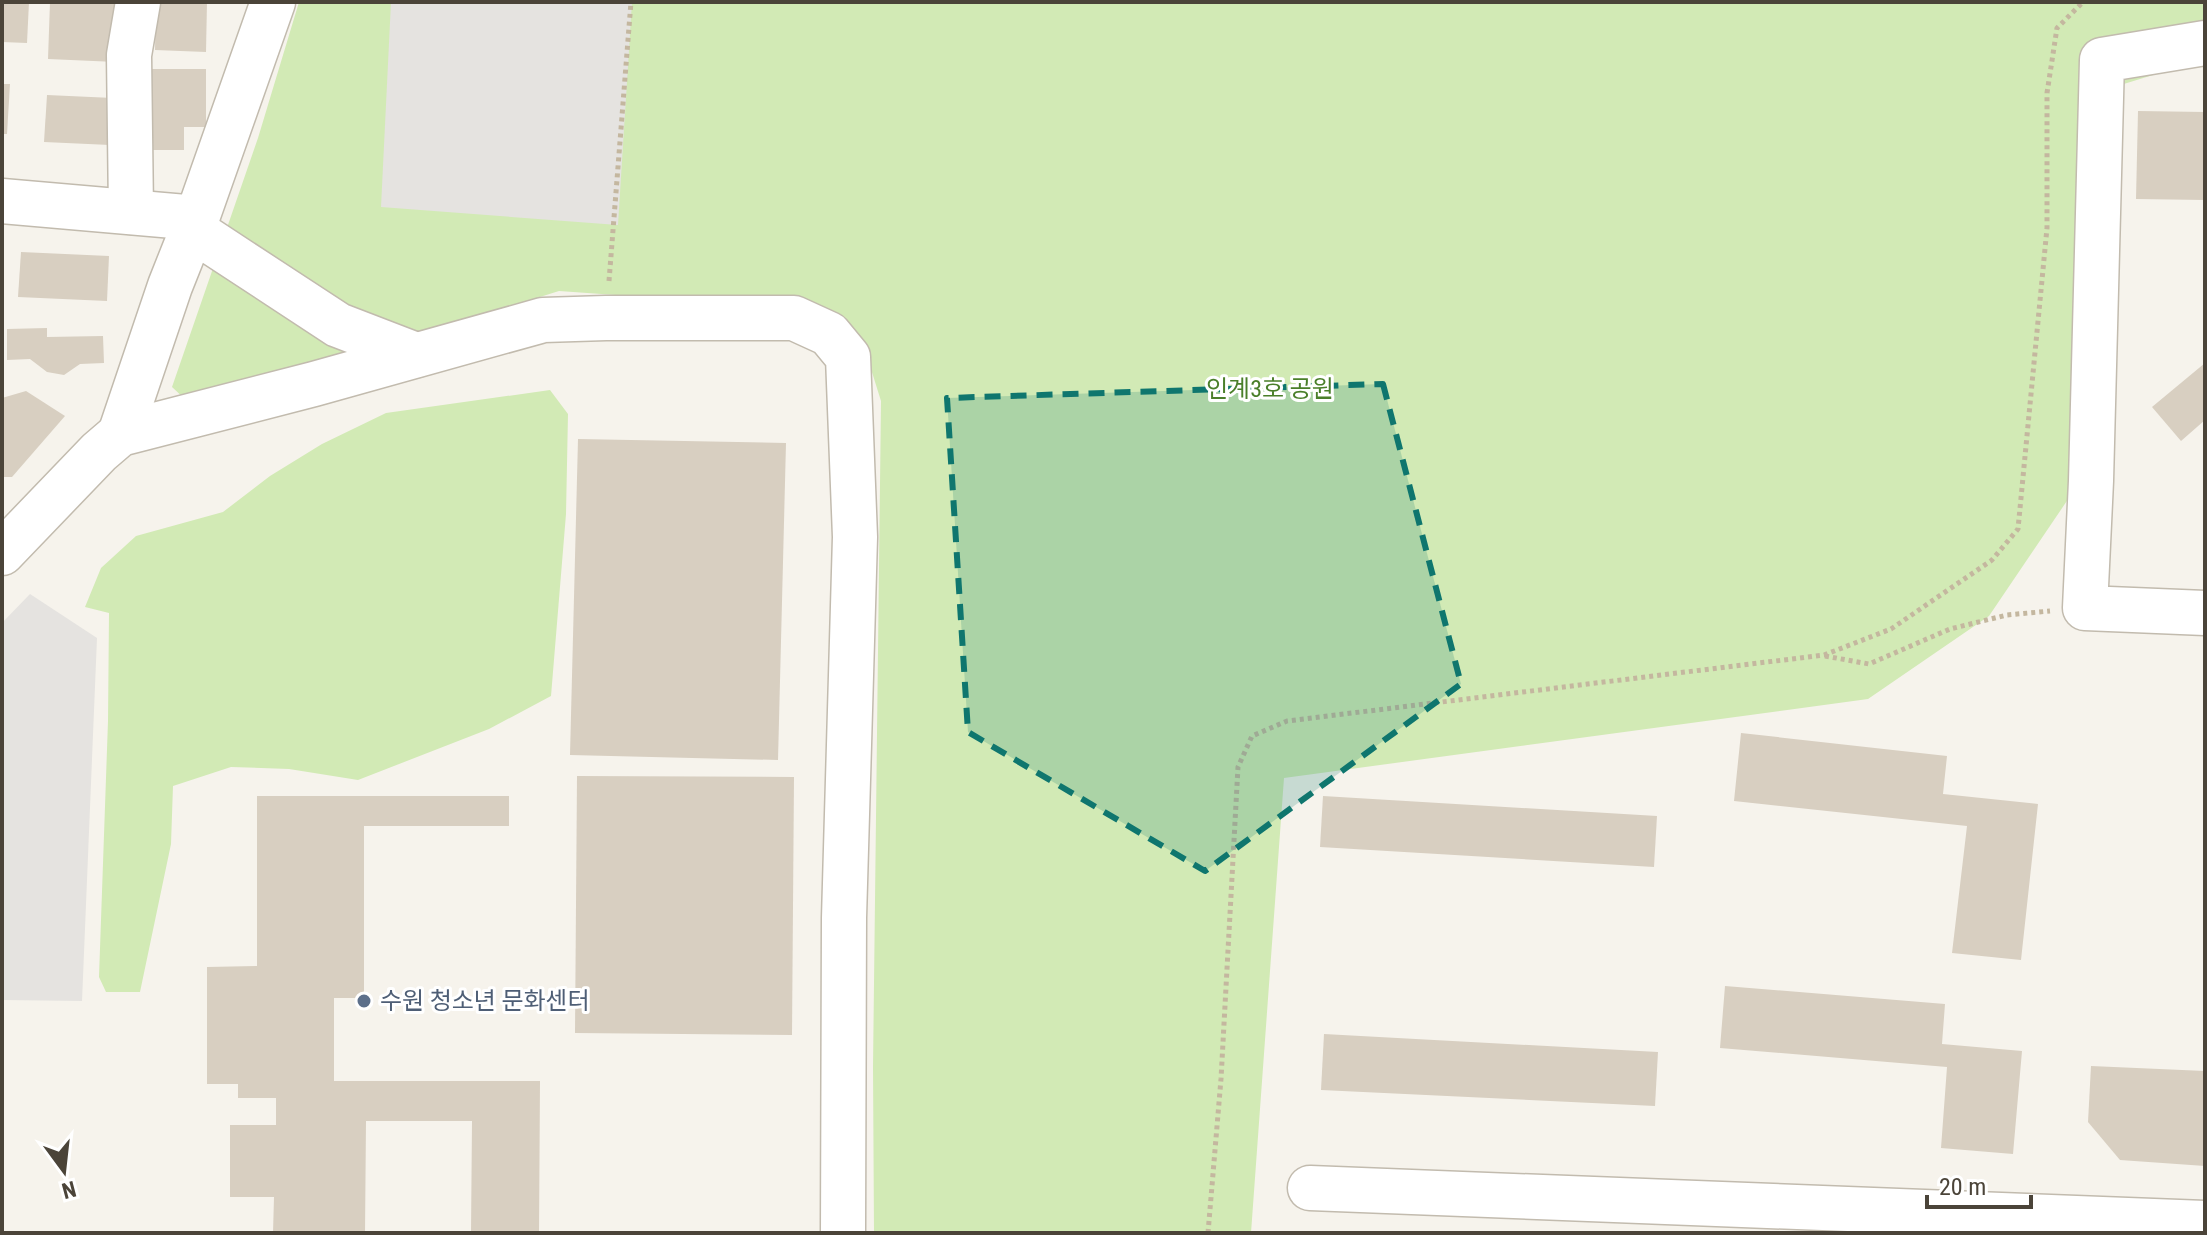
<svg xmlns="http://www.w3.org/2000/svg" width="2207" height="1235" font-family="'Roboto Condensed','Noto Sans KR',sans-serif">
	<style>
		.green { fill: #d2eab5 }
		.parking { fill: #e5e3e0 }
		.building { fill: #d8cfc1 }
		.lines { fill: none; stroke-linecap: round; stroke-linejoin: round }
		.minor-casing { stroke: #c2bbae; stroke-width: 47 }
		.path { stroke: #c4b79f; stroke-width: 5; stroke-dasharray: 4 4; stroke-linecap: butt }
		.minor { stroke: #fff; stroke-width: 44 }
		.marked { fill: #0f766e; fill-opacity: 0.2; stroke: #0f766e; stroke-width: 6; stroke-dasharray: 16 10; stroke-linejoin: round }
		.service-dot { fill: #5c6f8a; stroke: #fff; stroke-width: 3 }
		.labels { text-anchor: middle; stroke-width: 6; stroke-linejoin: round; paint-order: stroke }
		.park-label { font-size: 24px; fill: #4a7f2a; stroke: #fff }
		.service-label { font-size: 24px; fill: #4e5e75; stroke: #fff; text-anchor: start }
	</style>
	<rect width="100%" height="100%" fill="#f6f3ec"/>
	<g class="green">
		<polygon points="299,2 2205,2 2205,59 2101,91 2098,455 1989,616 1868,699 1284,778 1251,1233 874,1233 873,1067 881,401 861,337 829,310 559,291 293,374 187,401 172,387 258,138"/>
		<polygon points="550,390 568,414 566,514 551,696 489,729 358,780 289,769 231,767 173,786 171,844 140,992 106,992 99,977 108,721 109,613 85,607 101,568 136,536 223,512 270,476 322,444 386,413"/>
	</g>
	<g class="parking">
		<polygon points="391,2 632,2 618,225 381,207"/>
		<polygon points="30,594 97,638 82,1001 2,1000 2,623"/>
	</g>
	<g class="building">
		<polygon points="2,2 29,2 27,43 2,42"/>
		<polygon points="50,2 118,2 116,62 48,59"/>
		<polygon points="156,2 207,2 206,52 155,50"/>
		<polygon points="150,69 206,69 206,127 184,127 184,150 150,150"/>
		<polygon points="2,84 10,84 7,134 2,134"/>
		<polygon points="47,95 113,98 110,145 44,142"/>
		<polygon points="2138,111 2205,112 2205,200 2136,199"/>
		<polygon points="21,252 109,256 107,301 18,297"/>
		<polygon points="47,328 47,337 103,336 104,363 80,364 64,375 47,372 30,359 7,360 7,329"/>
		<polygon points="2205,363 2205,420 2181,441 2152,407"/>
		<polygon points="26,391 65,416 12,477 2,477 2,398"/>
		<polygon points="578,439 786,443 778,760 570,755"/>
		<polygon points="1741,733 1947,756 1943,794 2038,804 2021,960 1952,953 1967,826 1734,801"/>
		<polygon points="577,776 794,777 792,1035 575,1033"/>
		<polygon points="257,796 509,796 509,826 364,826 364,998 334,998 334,1081 540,1081 539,1233 471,1233 472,1121 366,1121 365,1233 273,1233 274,1197 230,1197 230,1125 276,1125 276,1098 238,1098 238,1084 207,1084 207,967 257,966"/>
		<polygon points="1323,796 1657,816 1654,867 1320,847"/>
		<polygon points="1725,986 1945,1004 1942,1044 2022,1051 2013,1154 1941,1148 1947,1067 1720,1048"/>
		<polygon points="1324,1034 1658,1052 1655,1106 1321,1090"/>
		<polygon points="2091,1066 2205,1071 2205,1166 2120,1160 2088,1122"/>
	</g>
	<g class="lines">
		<defs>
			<g id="minor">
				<polyline points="2205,43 2102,60 2091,481 2085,608 2205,613"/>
				<polyline points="2,201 197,218"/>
				<polyline points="131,212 129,55 138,2"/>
				<polyline points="193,230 338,325 416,355"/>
				<polyline points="120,434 170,286 197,218 273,2"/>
				<polyline points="2,553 99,452 120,434 314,384 543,320 606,318 794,318 829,334 848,357 855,537 844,918 843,1233"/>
				<polyline points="1310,1188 2205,1223"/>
			</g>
		</defs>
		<use href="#minor" class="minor-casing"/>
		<g class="path">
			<polyline points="609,281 631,2"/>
			<polyline points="1825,656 1869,664 1950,629 2007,615 2050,611"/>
			<polyline points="1208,1233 1221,1079 1238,767 1252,736 1287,721 1824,655 1891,629 1992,560 2018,529 2047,228 2047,93 2057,28 2083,2"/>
		</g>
		<use href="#minor" class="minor"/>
	</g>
	<path class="marked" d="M1383,384l78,300 -256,187 -237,-139 -21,-334z"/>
	<circle class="service-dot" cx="364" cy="1001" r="8"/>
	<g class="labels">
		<g class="park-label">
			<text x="1270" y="397">인계3호 공원</text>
		</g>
		<g class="service-label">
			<text x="380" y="1009">수원 청소년 문화센터</text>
		</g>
	</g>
	<rect width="2207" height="1235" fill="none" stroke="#4b4439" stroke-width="8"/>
	<g transform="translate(64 1171) rotate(165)" stroke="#ffffff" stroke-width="6" paint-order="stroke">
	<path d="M0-6L14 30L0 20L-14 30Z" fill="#4b4439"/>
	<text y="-12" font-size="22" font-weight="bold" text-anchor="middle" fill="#4b4439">N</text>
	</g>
	<path d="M1927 1195v12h104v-12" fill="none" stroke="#4b4439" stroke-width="4"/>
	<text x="1939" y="1195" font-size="24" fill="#4b4439" stroke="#ffffff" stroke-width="6" paint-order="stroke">20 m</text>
</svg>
